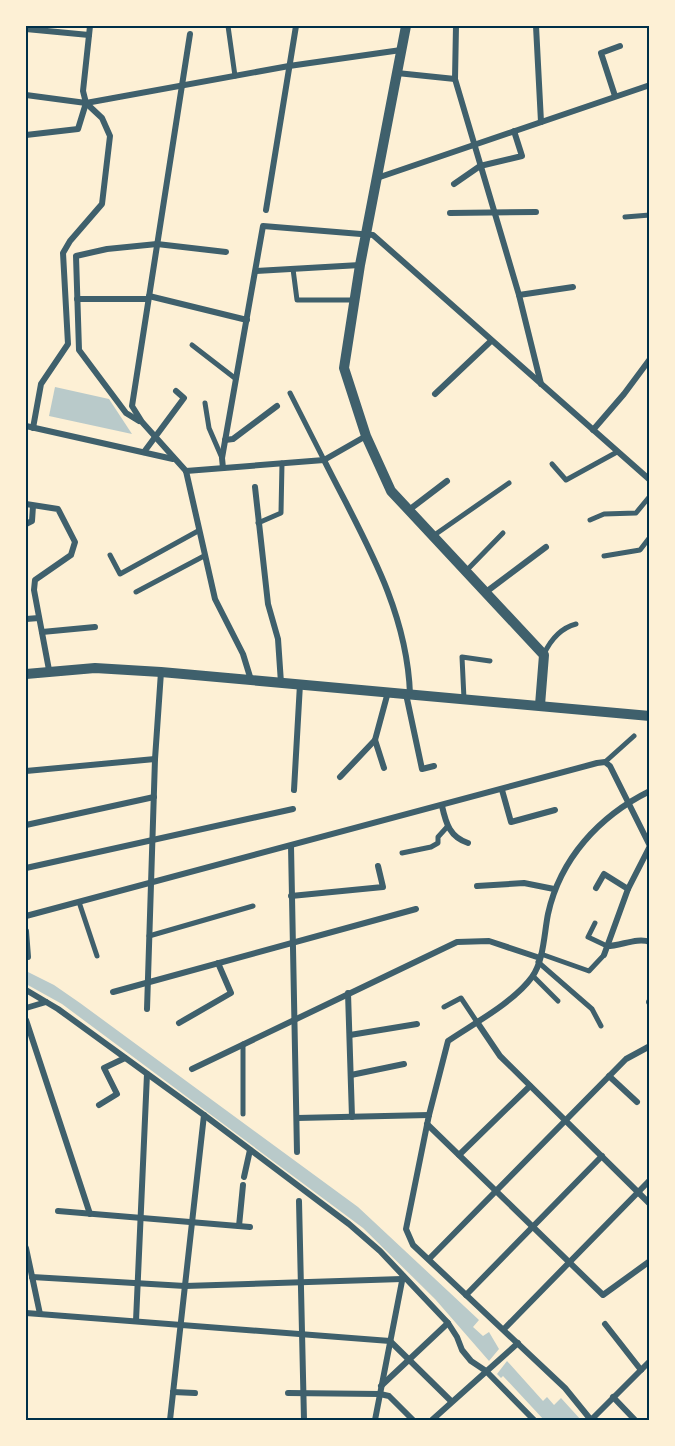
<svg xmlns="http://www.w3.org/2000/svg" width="675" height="1446" font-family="Raleway,sans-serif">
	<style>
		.green { fill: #b9caca }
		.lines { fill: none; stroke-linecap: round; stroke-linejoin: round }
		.pedestrian { stroke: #3f606c; stroke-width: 5 }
		.minor { stroke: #3f606c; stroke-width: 6 }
		.tertiary { stroke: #3f606c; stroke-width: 10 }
		.neatline { fill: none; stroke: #003049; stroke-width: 2 }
	</style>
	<rect width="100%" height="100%" fill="#fdf0d5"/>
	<g class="green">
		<polygon points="55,387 109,399 132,434 49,416"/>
		<polygon points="26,971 54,985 80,1003 358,1207 479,1320 473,1327 483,1336 489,1332 499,1349 489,1361 435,1299 363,1228 62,1004 26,984"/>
		<polygon points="507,1361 543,1401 547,1397 554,1405 561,1398 581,1420 544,1420 503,1376 501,1378 497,1374"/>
	</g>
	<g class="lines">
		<g class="pedestrian">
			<polyline points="228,26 235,76"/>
			<polyline points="625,217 650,215"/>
			<polyline points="293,269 297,300 354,300"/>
			<polyline points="192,345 236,379"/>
			<polyline points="290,393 324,460"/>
			<polyline points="205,403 209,428 222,458"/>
			<polyline points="552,464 566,480 617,452"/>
			<polyline points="590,520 604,514 636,513 650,496"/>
			<polyline points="258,523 281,513 282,463"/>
			<polyline points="433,536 509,483"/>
			<polyline points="110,555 120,574 198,531"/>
			<polyline points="604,556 640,550 650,537"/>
			<polyline points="466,571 503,533"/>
			<polyline points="136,592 204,556"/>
			<path d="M544,654c7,-15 17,-26 32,-30"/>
			<polyline points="464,699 462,657 490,661"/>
			<polyline points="605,762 634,736"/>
			<polyline points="402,853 431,847 438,843 438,837 447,827"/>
			<polyline points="79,902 97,956"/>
			<polyline points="595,923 588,937 607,946"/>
			<polyline points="149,936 253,906"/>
			<polyline points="541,954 589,971 604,955"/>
			<polyline points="538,962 592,1009 601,1026"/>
			<polyline points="533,976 558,1001"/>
			<polyline points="444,1007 461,998 477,1022"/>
			<polyline points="243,1114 243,1044"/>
		</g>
		<g class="minor">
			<polyline points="456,26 455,79 519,295 541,384"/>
			<polyline points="536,26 541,122"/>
			<polyline points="26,29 89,35"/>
			<polyline points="397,73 455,79"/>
			<polyline points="26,95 86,103 289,66 401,50"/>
			<polyline points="615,96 601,53 620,46"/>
			<polyline points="26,135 78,129 86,103"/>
			<polyline points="377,178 650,85"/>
			<polyline points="454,184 480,166 522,156 514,131"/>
			<polyline points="266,210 296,26"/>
			<polyline points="450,213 536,212"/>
			<polyline points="256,271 360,265"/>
			<polyline points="519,295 573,287"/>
			<polyline points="149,296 247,320"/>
			<polyline points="77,299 148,299"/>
			<polyline points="435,394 491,341"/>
			<polyline points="139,421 126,413 79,350 76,256 107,249 157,244 226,252"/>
			<polyline points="26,426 173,459"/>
			<polyline points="33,428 41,384 68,344 63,253 70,241 102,204 110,136 102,118 86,103 83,91 90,26"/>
			<polyline points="593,430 624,394 650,359"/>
			<polyline points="225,440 233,439 277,406"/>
			<polyline points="144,452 184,398 176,391"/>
			<path d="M324,460c38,76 83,147 86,234"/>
			<polyline points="223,468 222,458 263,226 373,235 650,480"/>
			<polyline points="186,471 142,422 132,406 190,34"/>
			<polyline points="186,471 215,599 243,654 251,680"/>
			<polyline points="186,471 324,460 366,436"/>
			<polyline points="255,487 268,604 278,639 281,683"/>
			<polyline points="26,504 58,509 75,542 71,555 35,580 34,590 49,670"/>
			<polyline points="409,510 447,481"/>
			<polyline points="26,524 32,521 33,506"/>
			<polyline points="486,592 546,547"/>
			<polyline points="26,619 39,618"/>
			<polyline points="42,632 95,627"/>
			<polyline points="406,694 422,769 434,766"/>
			<polyline points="375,740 384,768"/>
			<polyline points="26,771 155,759"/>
			<polyline points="340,777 375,740 388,692"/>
			<polyline points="294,790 300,684"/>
			<polyline points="502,790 511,822 555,810"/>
			<path d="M650,791c-51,25 -90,68 -102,123 -4,20 -4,46 -16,63 -18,25 -59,47 -84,64l-19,74 -23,114 7,16 152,143 26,32 59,-59"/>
			<path d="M442,806c4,18 8,31 26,37"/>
			<polyline points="26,825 154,797"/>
			<polyline points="291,846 297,1152"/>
			<polyline points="26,868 293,809"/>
			<polyline points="477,886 524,883 554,889"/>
			<polyline points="596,888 604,874 628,889"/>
			<polyline points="291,896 383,887 378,866"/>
			<polyline points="26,916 597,763 605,762 610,766 650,846"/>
			<polyline points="26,931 28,957"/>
			<path d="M607,946c14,0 30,-9 43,-4"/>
			<polyline points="604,955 628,889 650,846"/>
			<polyline points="26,990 58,1009 204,1115 349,1224 380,1251 448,1323 457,1337 462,1350 471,1361 486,1371 534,1420"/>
			<polyline points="113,992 416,909"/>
			<polyline points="348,993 352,1117"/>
			<polyline points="649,1002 650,1002"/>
			<polyline points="26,1008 46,1002"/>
			<polyline points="147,1009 155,759 161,672"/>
			<polyline points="26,1020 90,1214"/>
			<polyline points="477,1022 500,1056 650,1204"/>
			<polyline points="179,1023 231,993 218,963"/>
			<polyline points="350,1035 417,1024"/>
			<polyline points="192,1069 457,942 489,941 540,958"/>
			<polyline points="351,1075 404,1064"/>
			<polyline points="609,1076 637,1102"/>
			<polyline points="99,1105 117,1094 104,1068 125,1058"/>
			<polyline points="297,1118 429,1115"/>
			<polyline points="427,1124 603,1295 650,1261"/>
			<polyline points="459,1155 530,1086"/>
			<polyline points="244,1177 250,1150"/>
			<polyline points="299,1201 304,1420"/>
			<polyline points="58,1211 250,1227"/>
			<polyline points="239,1226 243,1185"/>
			<polyline points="26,1248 40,1314"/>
			<polyline points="429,1259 626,1059 650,1046"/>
			<polyline points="32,1277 185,1286 402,1279"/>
			<polyline points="466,1295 602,1156"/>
			<polyline points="26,1313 390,1341 451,1401"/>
			<polyline points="136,1321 147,1074"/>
			<polyline points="605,1324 641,1370"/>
			<polyline points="504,1329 650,1180"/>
			<polyline points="381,1386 448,1323"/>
			<polyline points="173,1392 195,1393"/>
			<polyline points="288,1393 380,1394 389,1396 413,1420"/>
			<polyline points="613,1397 635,1420"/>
			<polyline points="170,1420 204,1115"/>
			<polyline points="375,1420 403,1276"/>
			<polyline points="432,1420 518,1343"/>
		</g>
		<g class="tertiary">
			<polyline points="406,26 360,265 344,368 366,436 391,491 544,655 540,705"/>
			<polyline points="26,674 95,668 161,672 650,716"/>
		</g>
	</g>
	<rect width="675" height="1446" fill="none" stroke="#fdf0d5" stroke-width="54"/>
	<rect x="27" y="27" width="621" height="1392" class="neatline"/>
</svg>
